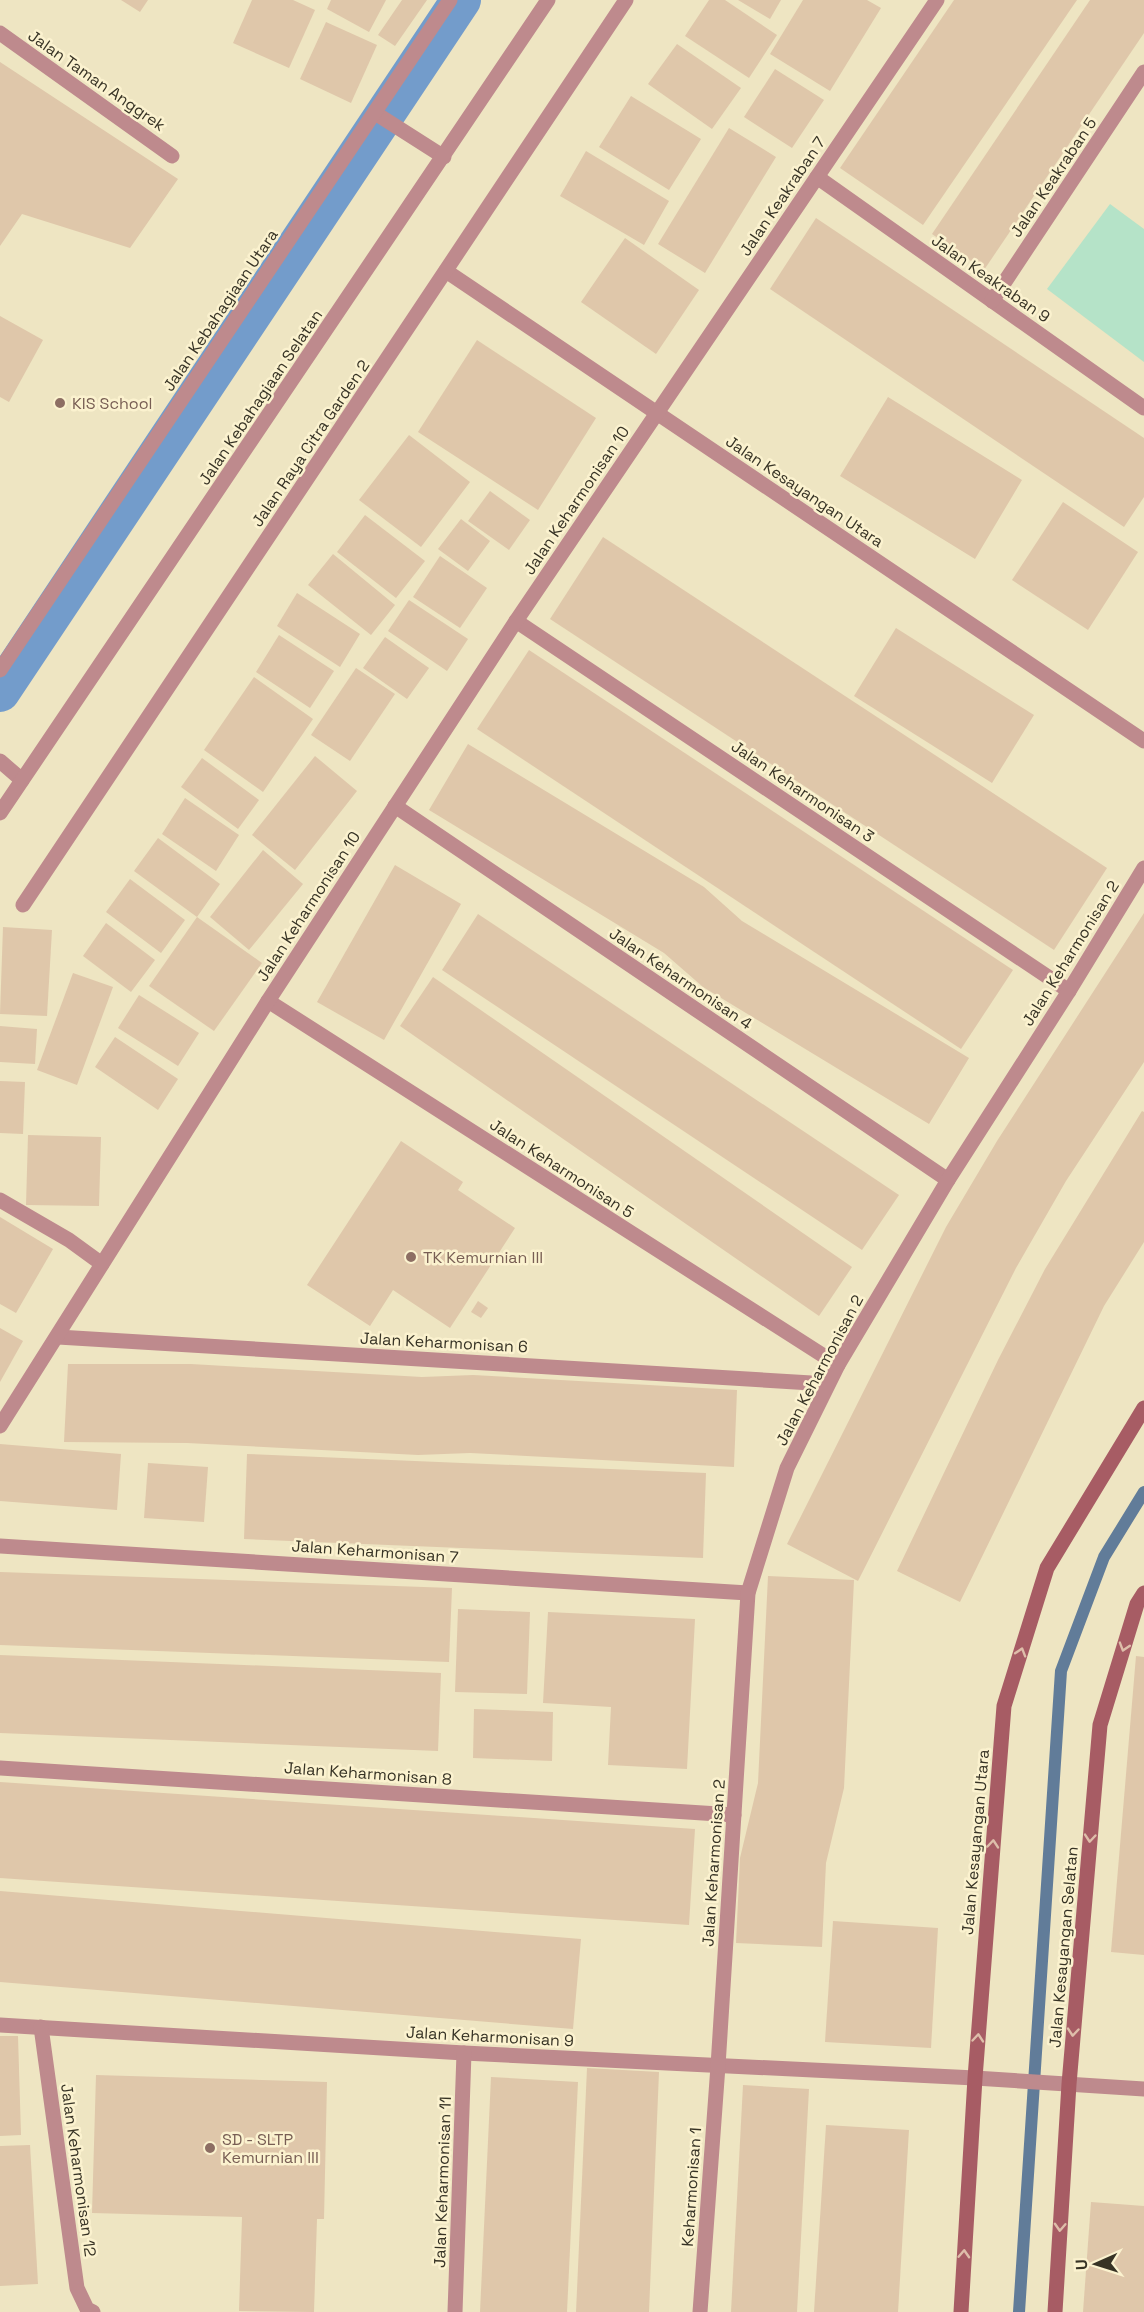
<svg xmlns="http://www.w3.org/2000/svg" width="1144" height="2312" font-family="'Space Grotesk',sans-serif">
	<style>
		.green { fill: #b5e3c8 }
		.lines { fill: none; stroke-linecap: round; stroke-linejoin: round }
		.stream { stroke: #617c99; stroke-width: 12 }
		.canal { stroke: #739ccb; stroke-width: 40 }
		.building { fill: #dfc7aa }
		.street { stroke: #be8a8d; stroke-width: 15 }
		.secondary { stroke: #a75c64; stroke-width: 15 }
		.oneway { stroke: #debeaa }
		.education-dot { fill: #8d6e63; stroke: #fbf2cf; stroke-width: 2 }
		.labels { text-anchor: middle; stroke-width: 5; stroke-linejoin: round; paint-order: stroke }
		.street-label { font-size: 16px; fill: #373325; stroke: #fbf2cf }
		.education-label { font-size: 16px; fill: #785e54; stroke: #fbf2cf; text-anchor: start }
	</style>
	<rect width="100%" height="100%" fill="#eee5c2"/>
	<polygon class="green" points="1110,204 1144,229 1144,362 1047,289"/>
	<g class="lines">
		<polyline class="stream" points="1019,2312 1061,1671 1104,1557 1144,1492"/>
		<polyline class="canal" points="0,692 461,0"/>
	</g>
	<g class="building">
		<polygon points="121,0 148,0 140,12"/>
		<polygon points="252,0 293,0 315,10 289,68 233,43"/>
		<polygon points="331,0 386,0 369,32 327,9"/>
		<polygon points="402,0 427,0 395,46 378,35"/>
		<polygon points="709,0 725,0 777,35 749,78 685,36"/>
		<polygon points="738,0 781,0 770,19"/>
		<polygon points="803,0 867,0 881,8 830,91 770,54"/>
		<polygon points="954,0 1077,0 923,225 840,168"/>
		<polygon points="1090,0 1144,0 1144,33 984,270 932,234"/>
		<polygon points="326,22 377,45 351,103 300,79"/>
		<polygon points="677,44 741,88 712,129 648,84"/>
		<polygon points="0,62 178,179 130,248 22,214 0,246"/>
		<polygon points="775,69 824,100 792,148 744,117"/>
		<polygon points="631,96 701,139 669,190 599,147"/>
		<polygon points="729,128 776,157 705,273 658,244"/>
		<polygon points="586,151 669,201 644,245 560,196"/>
		<polygon points="816,218 1144,438 1144,497 1124,527 770,289"/>
		<polygon points="625,238 699,290 656,354 581,302"/>
		<polygon points="0,316 43,340 9,402 0,397"/>
		<polygon points="477,340 596,418 538,510 418,432"/>
		<polygon points="888,397 1022,480 975,559 840,476"/>
		<polygon points="409,435 470,482 421,547 359,500"/>
		<polygon points="490,491 530,520 509,550 468,521"/>
		<polygon points="1063,502 1138,552 1088,630 1012,580"/>
		<polygon points="365,515 425,561 396,598 337,552"/>
		<polygon points="461,519 490,541 468,571 438,549"/>
		<polygon points="603,537 1107,868 1054,950 550,619"/>
		<polygon points="333,554 395,605 371,635 308,585"/>
		<polygon points="440,556 487,588 460,628 413,597"/>
		<polygon points="297,593 360,634 340,667 277,626"/>
		<polygon points="409,600 468,639 447,671 388,631"/>
		<polygon points="896,628 1034,715 992,783 854,696"/>
		<polygon points="279,635 334,671 310,708 256,672"/>
		<polygon points="385,637 429,668 407,699 363,668"/>
		<polygon points="529,650 1013,970 961,1049 477,729"/>
		<polygon points="356,668 395,694 350,761 311,735"/>
		<polygon points="254,677 313,719 263,792 204,750"/>
		<polygon points="468,744 704,887 742,921 969,1058 929,1124 703,987 664,953 429,810"/>
		<polygon points="315,756 357,791 295,870 252,835"/>
		<polygon points="202,758 259,800 238,829 181,787"/>
		<polygon points="185,798 239,835 216,871 162,834"/>
		<polygon points="158,838 220,884 197,917 134,871"/>
		<polygon points="263,850 303,884 249,950 210,917"/>
		<polygon points="395,865 461,904 384,1040 317,1002"/>
		<polygon points="130,879 185,920 161,953 106,912"/>
		<polygon points="1144,913 1144,1062 1066,1181 1016,1268 858,1581 787,1544 946,1227 997,1141"/>
		<polygon points="478,914 899,1195 862,1250 442,970"/>
		<polygon points="197,917 262,963 214,1031 149,986"/>
		<polygon points="106,923 155,960 131,992 83,956"/>
		<polygon points="3,927 52,930 47,1016 0,1014"/>
		<polygon points="73,973 113,987 77,1085 37,1070"/>
		<polygon points="433,977 852,1267 819,1316 400,1026"/>
		<polygon points="139,995 199,1033 178,1066 118,1028"/>
		<polygon points="0,1026 37,1029 35,1064 0,1062"/>
		<polygon points="115,1037 178,1079 158,1110 95,1067"/>
		<polygon points="0,1081 25,1082 23,1134 0,1133"/>
		<polygon points="1142,1111 1144,1112 1144,1242 1104,1306 960,1602 897,1571 998,1360 1045,1269"/>
		<polygon points="28,1135 101,1137 99,1206 26,1205"/>
		<polygon points="401,1141 463,1182 458,1190 515,1228 450,1328 393,1290 370,1326 307,1285"/>
		<polygon points="0,1217 53,1249 16,1313 0,1304"/>
		<polygon points="478,1301 488,1308 481,1318 471,1312"/>
		<polygon points="0,1328 23,1341 0,1382"/>
		<polygon points="68,1364 191,1364 422,1377 473,1375 737,1390 734,1467 470,1453 418,1455 187,1443 64,1442"/>
		<polygon points="0,1444 121,1454 117,1510 0,1501"/>
		<polygon points="247,1454 706,1473 703,1558 244,1539"/>
		<polygon points="148,1463 208,1467 204,1522 144,1518"/>
		<polygon points="0,1572 452,1588 449,1662 0,1645"/>
		<polygon points="768,1576 854,1580 844,1788 826,1863 822,1947 736,1943 740,1858 758,1783"/>
		<polygon points="458,1609 530,1612 527,1694 455,1692"/>
		<polygon points="548,1612 695,1619 687,1769 608,1765 611,1707 543,1703"/>
		<polygon points="0,1655 441,1673 438,1751 0,1733"/>
		<polygon points="1136,1656 1144,1657 1144,1955 1111,1952"/>
		<polygon points="474,1709 553,1712 552,1761 473,1758"/>
		<polygon points="0,1782 695,1829 689,1925 0,1878"/>
		<polygon points="0,1891 581,1939 573,2029 0,1982"/>
		<polygon points="833,1921 938,1928 931,2048 825,2042"/>
		<polygon points="0,2036 18,2036 21,2135 0,2136"/>
		<polygon points="587,2068 659,2072 649,2312 576,2312"/>
		<polygon points="96,2075 327,2082 324,2219 317,2219 314,2312 239,2311 242,2217 92,2213"/>
		<polygon points="491,2077 578,2082 567,2312 480,2312"/>
		<polygon points="743,2085 809,2089 797,2312 731,2312"/>
		<polygon points="826,2125 909,2130 898,2312 814,2312"/>
		<polygon points="30,2145 38,2284 0,2286 0,2146"/>
		<polygon points="1091,2202 1144,2206 1144,2312 1083,2312"/>
	</g>
	<g class="lines">
		<g class="street">
			<polyline points="0,33 172,156"/>
			<polyline points="375,113 444,157"/>
			<polyline points="817,177 1144,408"/>
			<polyline points="446,271 1144,741"/>
			<polyline points="992,301 1144,72"/>
			<polyline points="516,621 1069,991"/>
			<polyline points="0,670 450,0"/>
			<polyline points="0,761 22,780"/>
			<polyline points="395,806 948,1180"/>
			<polyline points="0,813 548,0"/>
			<polyline points="23,905 626,0"/>
			<polyline points="268,1001 838,1365"/>
			<polyline points="0,1200 69,1240 102,1264"/>
			<polyline points="58,1337 828,1384"/>
			<polyline points="0,1426 268,1001 516,621 937,0"/>
			<polyline points="0,1546 748,1593"/>
			<polyline points="0,1768 734,1815"/>
			<polyline points="0,2025 464,2053 975,2078 1144,2089"/>
			<polyline points="41,2027 77,2288 87,2309 93,2312"/>
			<polyline points="455,2312 464,2053"/>
			<polyline points="700,2312 718,2066 748,1593 787,1468 838,1365 948,1180 1069,991 1144,868"/>
		</g>
		<g class="secondary">
			<polyline points="961,2312 975,2078 1004,1706 1047,1568 1144,1408"/>
			<polyline points="1055,2312 1069,2084 1100,1725 1137,1604 1144,1593"/>
		</g>
	</g>
	<defs><path id="oneway-chevron" d="M-2-3.5L2.5 0L-2 3.5" fill="none" stroke-width="1.6" stroke-linecap="round" stroke-linejoin="round" transform="scale(1.5)"/></defs>
	<g class="oneway">
		<use href="#oneway-chevron" transform="translate(1124 1647) rotate(107)"/>
		<use href="#oneway-chevron" transform="translate(1021 1652) rotate(-73)"/>
		<use href="#oneway-chevron" transform="translate(1090 1838) rotate(95)"/>
		<use href="#oneway-chevron" transform="translate(993 1844) rotate(-85)"/>
		<use href="#oneway-chevron" transform="translate(1073 2032) rotate(95)"/>
		<use href="#oneway-chevron" transform="translate(978 2038) rotate(-85)"/>
		<use href="#oneway-chevron" transform="translate(1060 2227) rotate(93)"/>
		<use href="#oneway-chevron" transform="translate(964 2254) rotate(-87)"/>
	</g>
	<g class="education-dot">
		<circle cx="60" cy="403" r="6"/>
		<circle cx="411" cy="1257" r="6"/>
		<circle cx="210" cy="2148" r="6"/>
	</g>
	<g class="labels">
		<g class="street-label">
			<text transform="translate(97 80) rotate(35)" y="6">Jalan Taman Anggrek</text>
			<text transform="translate(1053 177) rotate(-56)" y="6">Jalan Keakraban 5</text>
			<text transform="translate(782 196) rotate(-56)" y="6">Jalan Keakraban 7</text>
			<text transform="translate(991 278) rotate(35)" y="6">Jalan Keakraban 9</text>
			<text transform="translate(220 310) rotate(-56)" y="6">Jalan Kebahagiaan Utara</text>
			<text transform="translate(260 397) rotate(-56)" y="6">Jalan Kebahagiaan Selatan</text>
			<text transform="translate(310 443) rotate(-56)" y="6">Jalan Raya Citra Garden 2</text>
			<text transform="translate(805 491) rotate(34)" y="6">Jalan Kesayangan Utara</text>
			<text transform="translate(576 500) rotate(-56)" y="6">Jalan Keharmonisan 10</text>
			<text transform="translate(803 791) rotate(34)" y="6">Jalan Keharmonisan 3</text>
			<text transform="translate(308 906) rotate(-57)" y="6">Jalan Keharmonisan 10</text>
			<text transform="translate(1070 953) rotate(-58)" y="6">Jalan Keharmonisan 2</text>
			<text transform="translate(681 978) rotate(34)" y="6">Jalan Keharmonisan 4</text>
			<text transform="translate(562 1168) rotate(33)" y="6">Jalan Keharmonisan 5</text>
			<text transform="translate(444 1342) rotate(3)" y="6">Jalan Keharmonisan 6</text>
			<text transform="translate(819 1370) rotate(-62)" y="6">Jalan Keharmonisan 2</text>
			<text transform="translate(375 1551) rotate(4)" y="6">Jalan Keharmonisan 7</text>
			<text transform="translate(368 1773) rotate(4)" y="6">Jalan Keharmonisan 8</text>
			<text transform="translate(975 1842) rotate(-85)" y="6">Jalan Kesayangan Utara</text>
			<text transform="translate(713 1863) rotate(-86)" y="6">Jalan Keharmonisan 2</text>
			<text transform="translate(1063 1947) rotate(-85)" y="6">Jalan Kesayangan Selatan</text>
			<text transform="translate(490 2036) rotate(3)" y="6">Jalan Keharmonisan 9</text>
			<text transform="translate(79 2170) rotate(82)" y="6">Jalan Keharmonisan 12</text>
			<text transform="translate(442 2182) rotate(-88)" y="6">Jalan Keharmonisan 11</text>
			<text transform="translate(691 2187) rotate(-86)" y="6">Keharmonisan 1</text>
		</g>
		<g class="education-label">
			<text x="72" y="409">KIS School</text>
			<text x="423" y="1263">TK Kemurnian III</text>
			<text x="222" y="2145">SD - SLTP<tspan x="222" dy="18">Kemurnian III</tspan></text>
		</g>
	</g>
	<g transform="translate(1096 2264) rotate(267)" stroke="#fbf2cf" stroke-width="4.5" paint-order="stroke">
	<path d="M0-4.5L10 22L0 15L-10 22Z" fill="#373325"/>
	<text y="-9" font-size="16" font-weight="bold" text-anchor="middle" fill="#373325">U</text>
	</g>
</svg>
